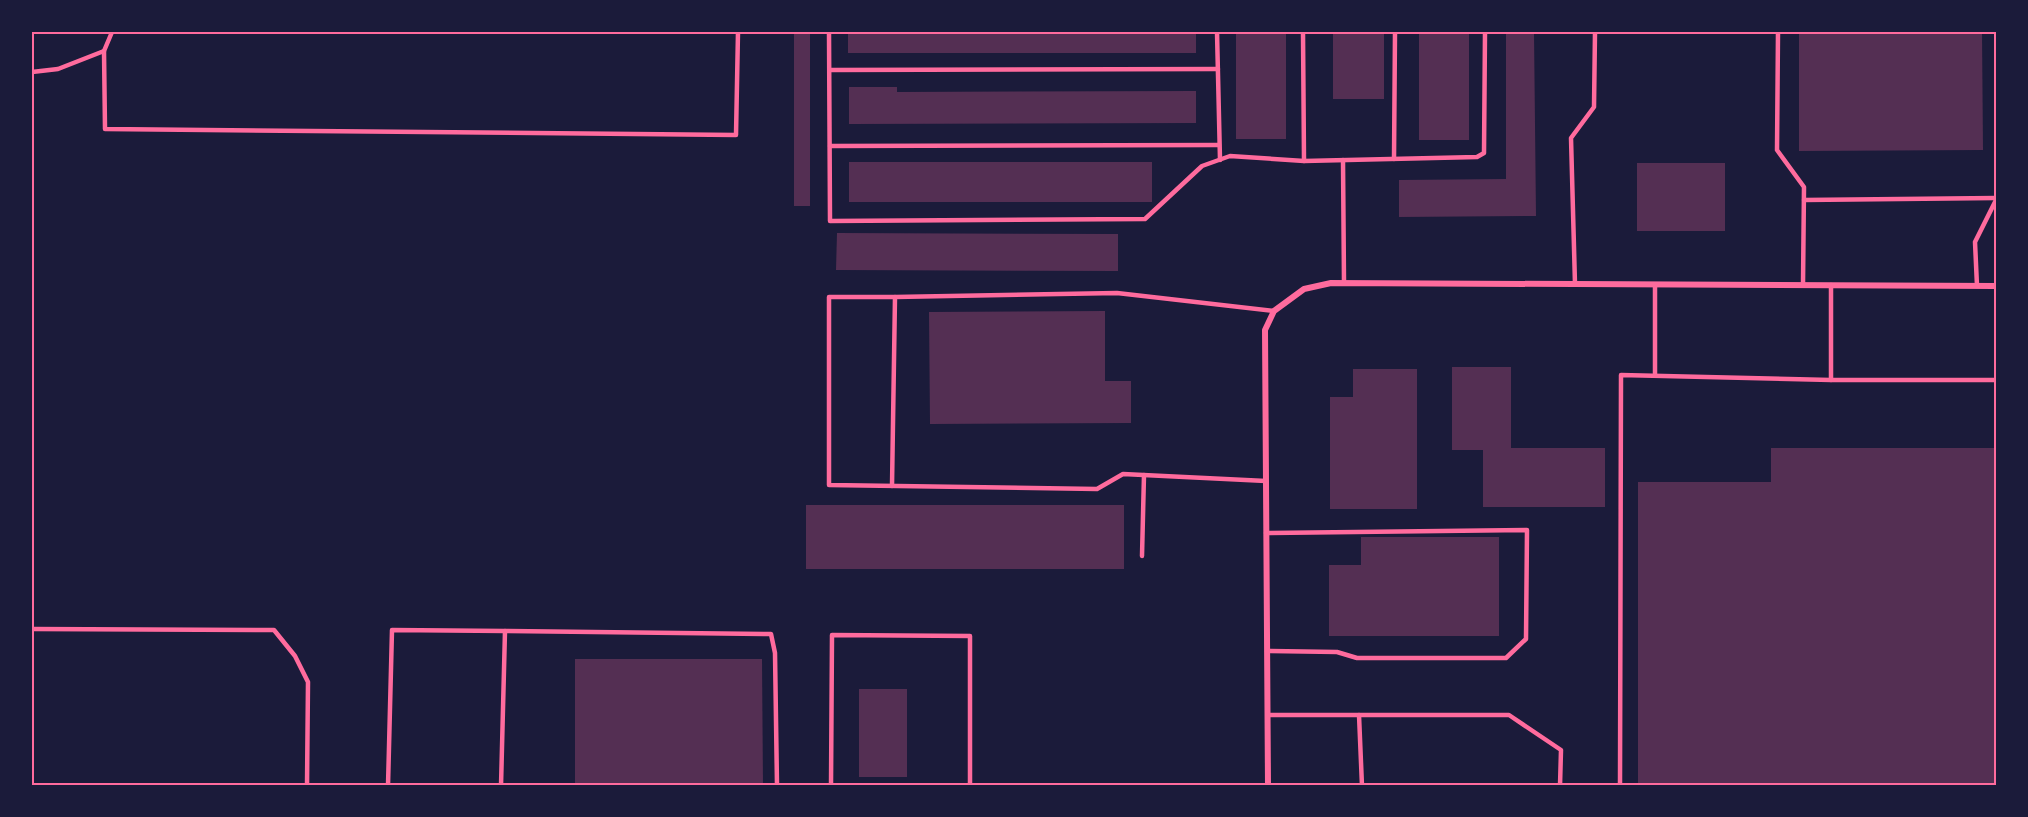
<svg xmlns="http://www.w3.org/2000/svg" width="2028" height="817" font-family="'Fira Sans',sans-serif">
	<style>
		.building { fill: #542f53 }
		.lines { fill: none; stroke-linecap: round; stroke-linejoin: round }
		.service { stroke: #ff6b9d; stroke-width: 4.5 }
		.minor { stroke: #ff6b9d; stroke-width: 6 }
		.neatline { fill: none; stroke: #ff6b9d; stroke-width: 2 }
	</style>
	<rect width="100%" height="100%" fill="#1b1b3a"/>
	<g class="building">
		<rect x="794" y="32" width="16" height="174"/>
		<rect x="848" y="32" width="348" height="21"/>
		<rect x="1236" y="32" width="50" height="107"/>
		<rect x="1333" y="32" width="51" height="67"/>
		<rect x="1419" y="32" width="50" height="108"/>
		<polygon points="1506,32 1534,32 1536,216 1399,217 1399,180 1506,179"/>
		<polygon points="1799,32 1982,32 1983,150 1799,151"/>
		<polygon points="849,87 897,87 897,92 1196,91 1196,123 849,124"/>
		<rect x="849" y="162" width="303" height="40"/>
		<rect x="1637" y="163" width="88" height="68"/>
		<polygon points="837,233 1118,234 1118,271 836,270"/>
		<polygon points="1105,311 1105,381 1131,381 1131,423 930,424 929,312"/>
		<polygon points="1452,367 1511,367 1511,448 1605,448 1605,507 1483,507 1483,450 1452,450"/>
		<polygon points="1353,369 1417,369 1417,509 1330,509 1330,397 1353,397"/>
		<polygon points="1771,448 1996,448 1996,786 1638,786 1638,482 1771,482"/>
		<rect x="806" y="505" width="318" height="64"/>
		<polygon points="1361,537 1499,537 1499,636 1329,636 1329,565 1361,565"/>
		<polygon points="575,659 762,659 763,786 575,786"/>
		<rect x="859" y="689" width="48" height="88"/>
	</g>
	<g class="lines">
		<g class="service">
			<polyline points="112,32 104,51 105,129 736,135 738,32"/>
			<polyline points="829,32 830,221 1145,219 1202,166 1230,156 1304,161"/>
			<polyline points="1217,32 1220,160"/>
			<polyline points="1303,32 1304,161 1477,157 1484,153 1485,32"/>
			<polyline points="1778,32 1777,150 1804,187 1803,285"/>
			<polyline points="830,70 1218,69"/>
			<polyline points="32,72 58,69 104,51"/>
			<polyline points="830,146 1219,145"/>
			<polyline points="1394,159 1395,32"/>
			<polyline points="1343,160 1344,283"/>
			<polyline points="1804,200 1996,198"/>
			<polyline points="1575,284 1571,138 1594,107 1595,32"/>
			<polyline points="1655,285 1655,375"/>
			<polyline points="1831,285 1831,380 1996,380"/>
			<polyline points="1977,286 1975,242 1996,200"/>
			<polyline points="895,297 829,297 829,485 1097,489 1123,474 1266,481"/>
			<polyline points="892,486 895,297 1117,293 1274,311"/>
			<polyline points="1266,533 1527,530 1526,639 1506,658 1357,658 1337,652 1267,651"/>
			<polyline points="1142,556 1144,475"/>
			<polyline points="32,629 274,630 295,656 308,682 307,786"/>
			<polyline points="1268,715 1509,715 1561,750 1560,786"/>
			<polyline points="1359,715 1362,786"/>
			<polyline points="388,786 392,630 505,631"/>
			<polyline points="501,786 505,631 771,634 775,653 777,786"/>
			<polyline points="831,786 832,635 970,636 970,786"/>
			<polyline points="1620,786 1621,375 1831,380"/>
		</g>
		<polyline class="minor" points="1268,786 1265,330 1274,311 1304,289 1331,283 1996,286"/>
	</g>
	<rect width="2028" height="817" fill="none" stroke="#1b1b3a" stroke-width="66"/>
	<rect x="33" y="33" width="1962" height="751" class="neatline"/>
</svg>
